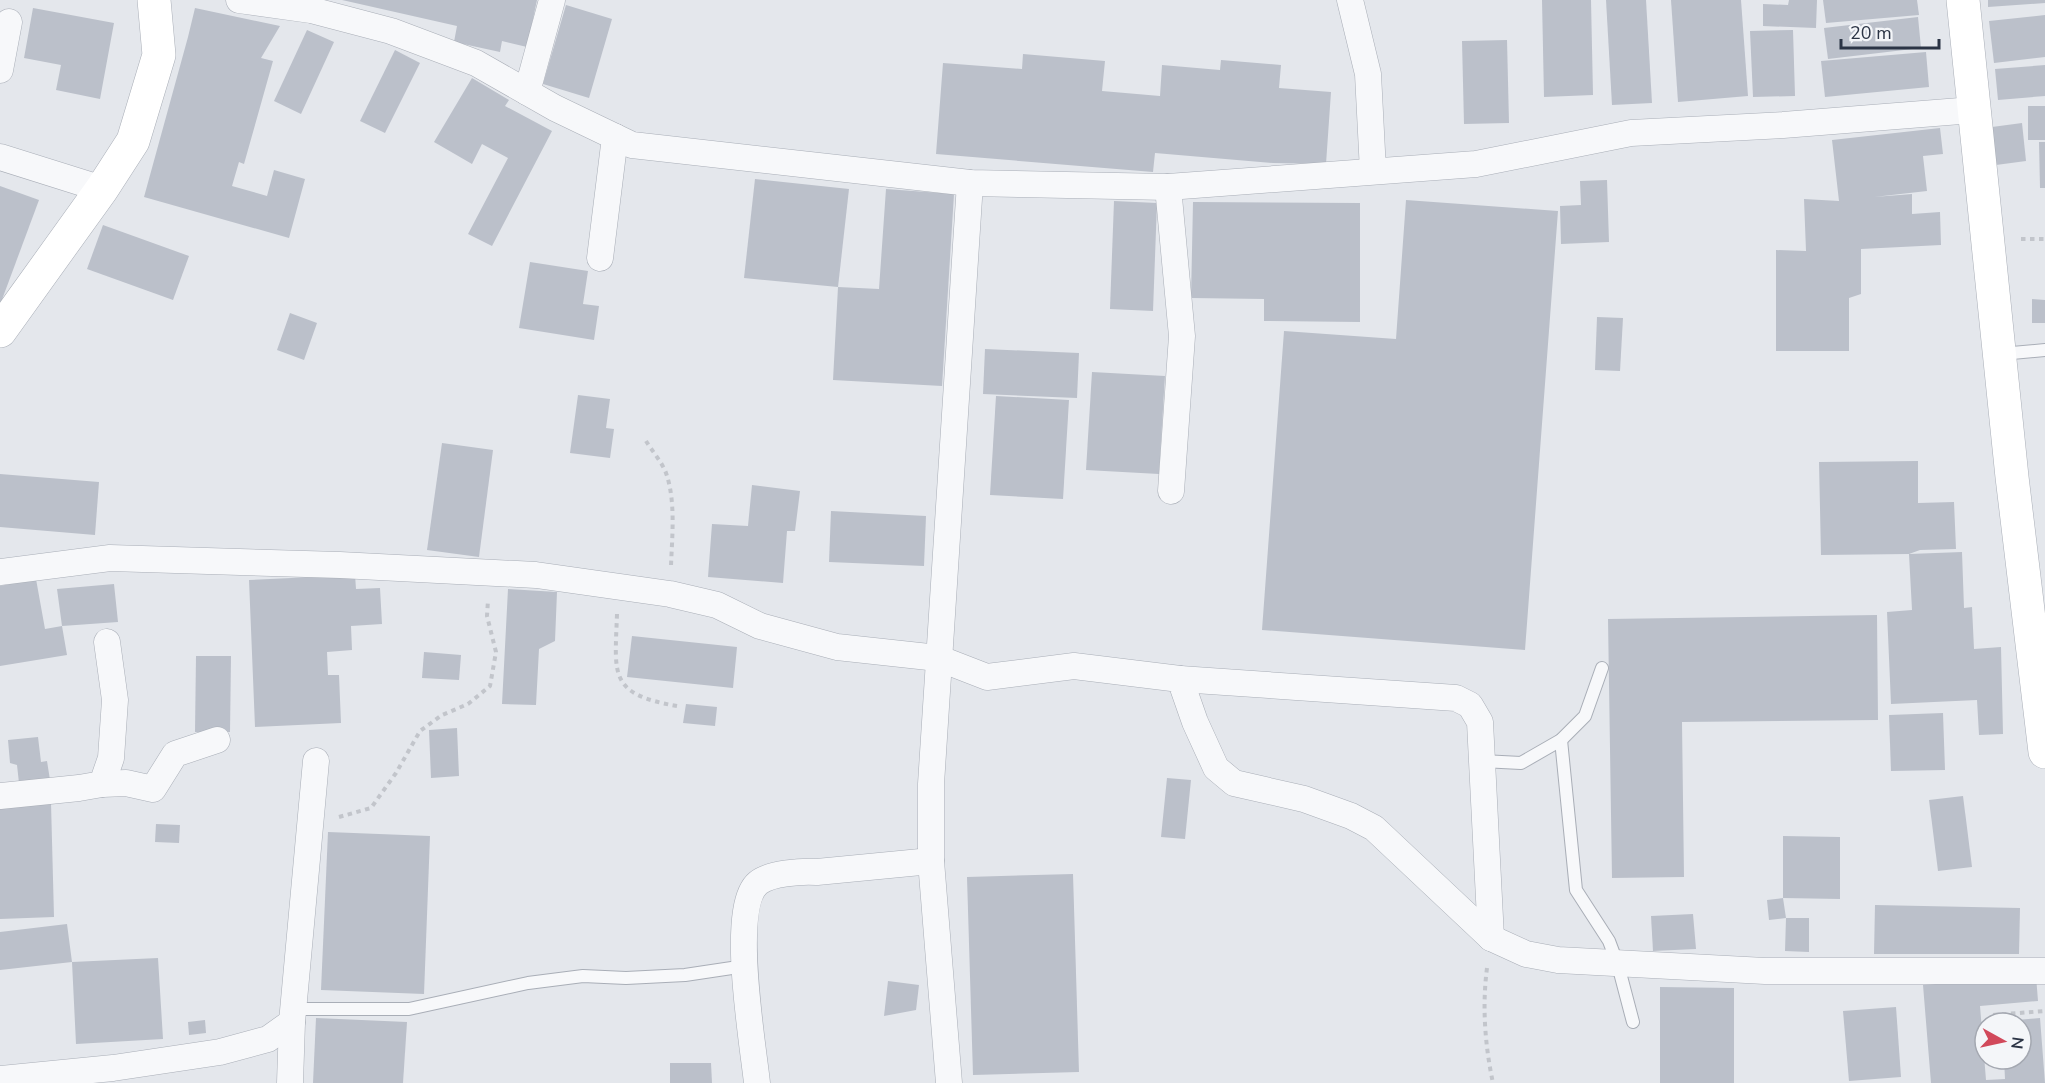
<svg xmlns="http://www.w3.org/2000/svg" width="2045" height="1083" font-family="'Nunito Sans',sans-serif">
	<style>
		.building { fill: #bbc0ca }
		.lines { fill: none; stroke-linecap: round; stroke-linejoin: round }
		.lane-casing { stroke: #a9aeb7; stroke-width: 14 }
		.street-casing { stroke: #a9aeb7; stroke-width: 27 }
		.secondary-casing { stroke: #a9aeb7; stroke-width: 34 }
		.path { stroke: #c2c5cb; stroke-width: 4; stroke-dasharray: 4.5 4.5; stroke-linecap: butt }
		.lane { stroke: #f7f8fa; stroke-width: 12 }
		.street { stroke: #f7f8fa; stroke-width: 26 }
		.secondary { stroke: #fff; stroke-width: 33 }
	</style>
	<rect width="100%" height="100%" fill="#e4e7ec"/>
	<g class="building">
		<polygon points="342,0 537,0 527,47 502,41 500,52 454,42 457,26"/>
		<polygon points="1542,0 1591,0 1593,95 1544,97"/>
		<polygon points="1606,0 1646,0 1652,103 1612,105"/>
		<polygon points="1671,0 1741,0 1748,96 1678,102"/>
		<polygon points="1789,0 1817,0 1816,28 1763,26 1763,4 1788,5"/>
		<polygon points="1823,0 1917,0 1919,15 1826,23"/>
		<polygon points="1988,0 2045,0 2045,3 1988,7"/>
		<polygon points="566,5 612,19 589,98 543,84"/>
		<polygon points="33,8 114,23 100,99 56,90 61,65 24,58"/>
		<polygon points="195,8 280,26 261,58 273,61 244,164 239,162 232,186 267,196 274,170 305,179 289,238 144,197 188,37"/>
		<polygon points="2045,15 2045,57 1994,63 1989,21"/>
		<polygon points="1918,17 1921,48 1828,59 1824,28"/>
		<polygon points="307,30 334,42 301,114 274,101"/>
		<polygon points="1793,30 1795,96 1753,97 1750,31"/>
		<polygon points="1507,40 1509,123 1464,124 1462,41"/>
		<polygon points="395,50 420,63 385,133 360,121"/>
		<polygon points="1926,52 1929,87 1825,97 1821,61"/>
		<polygon points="1023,54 1105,61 1102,91 1160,96 1162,65 1220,70 1221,60 1281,65 1279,88 1331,92 1326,164 1273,163 1155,153 1153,172 936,154 943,63 1022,69"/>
		<polygon points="2045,65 2045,96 1998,100 1995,69"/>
		<polygon points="472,78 509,100 505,106 552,131 492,246 468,234 508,158 482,144 472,164 434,142"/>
		<rect x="2028" y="106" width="17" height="34"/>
		<polygon points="2022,123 2026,161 1996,165 1992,127"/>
		<polygon points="1940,128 1943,154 1923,156 1927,191 1874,197 1912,194 1912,214 1940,212 1941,245 1861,249 1861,294 1849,298 1849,351 1776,351 1776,250 1806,251 1804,199 1839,201 1832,140"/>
		<polygon points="2039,142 2045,142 2045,188 2040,188"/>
		<polygon points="755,179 849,189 838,287 744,278"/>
		<polygon points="1607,180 1609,242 1561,244 1560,206 1581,205 1580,181"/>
		<polygon points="0,186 39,200 0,305"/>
		<polygon points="886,189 954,194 942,386 833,380 838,287 879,289"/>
		<polygon points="1406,200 1558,211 1525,650 1262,630 1284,331 1396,339"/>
		<polygon points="1114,201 1157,203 1153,311 1110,309"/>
		<polygon points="1193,202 1360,203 1360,322 1264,321 1264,299 1191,298"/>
		<polygon points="103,225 189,256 173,300 87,269"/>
		<polygon points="530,262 588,271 583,304 599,306 594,340 519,328"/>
		<polygon points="2032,299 2045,300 2045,323 2032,323"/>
		<polygon points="290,313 317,323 304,360 277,350"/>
		<polygon points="1597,317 1623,318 1620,371 1595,370"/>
		<polygon points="985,349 1079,353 1077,398 983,394"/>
		<polygon points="1092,372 1165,376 1159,474 1086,470"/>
		<polygon points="578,395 610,399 606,428 614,429 610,458 570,453"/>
		<polygon points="996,396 1069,400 1063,499 990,495"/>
		<polygon points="442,443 493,450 479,557 427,550"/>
		<polygon points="1918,461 1918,503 1954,502 1956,549 1920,550 1909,554 1821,555 1819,462"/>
		<polygon points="0,474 99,482 95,535 0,527"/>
		<polygon points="752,485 800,491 795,531 787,531 783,583 708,577 712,524 748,526"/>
		<polygon points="831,511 926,516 924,566 829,562"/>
		<polygon points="1962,552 1964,608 1972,607 1974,649 2001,647 2003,734 1979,735 1977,700 1891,704 1887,612 1912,610 1909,554"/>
		<polygon points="355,575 356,589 380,588 382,624 351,626 352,650 327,652 328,675 339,675 341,723 255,727 249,580"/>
		<polygon points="36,579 45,629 62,626 57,589 114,584 118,622 62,626 67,655 0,666 0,586"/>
		<polygon points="508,589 557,592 555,641 539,649 536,705 502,704"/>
		<polygon points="1877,615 1878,720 1682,722 1684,877 1612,878 1608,619"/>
		<polygon points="632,636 737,647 733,688 627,677"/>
		<polygon points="424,652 461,655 459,680 422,678"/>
		<polygon points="196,656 231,656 230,732 195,732"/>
		<polygon points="686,704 717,707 715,726 683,723"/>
		<polygon points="1943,713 1945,770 1891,771 1889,715"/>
		<polygon points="457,728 459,776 431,778 429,730"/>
		<polygon points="38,737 41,762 47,761 50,780 19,783 17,765 10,763 8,740"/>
		<polygon points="1167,778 1191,780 1185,839 1161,837"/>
		<polygon points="1963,796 1972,867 1938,871 1929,800"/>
		<polygon points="51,803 54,917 0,919 0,804"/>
		<polygon points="156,824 180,825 179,843 155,842"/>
		<polygon points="328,832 430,836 424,994 321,990"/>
		<polygon points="1783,836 1840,837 1840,899 1783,898"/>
		<polygon points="1073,874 1079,1072 973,1075 967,877"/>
		<polygon points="1783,898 1786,918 1809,918 1809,952 1785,951 1786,918 1769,920 1767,900"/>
		<polygon points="1875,905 2020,908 2019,954 1874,954"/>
		<polygon points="1693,914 1696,949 1653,951 1651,916"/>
		<polygon points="67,924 72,962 158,958 163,1039 76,1044 72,962 0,970 0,932"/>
		<polygon points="2036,976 2038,1001 1980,1006 1986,1080 2005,1079 2004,1059 2021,1059 2021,1023 2006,1023 2005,1021 2040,1018 2045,1083 1931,1083 1923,985"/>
		<polygon points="888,981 919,985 916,1010 884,1016"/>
		<polygon points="1660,987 1734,988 1734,1083 1660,1083"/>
		<polygon points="1896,1007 1901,1077 1849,1081 1843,1011"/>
		<polygon points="316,1018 407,1022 403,1083 313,1083"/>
		<polygon points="205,1020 206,1033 189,1035 188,1022"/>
		<polygon points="670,1063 711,1063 712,1083 670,1083"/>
	</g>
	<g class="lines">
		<defs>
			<g id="lane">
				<polyline points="2001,354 2045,350"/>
				<polyline points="1561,740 1576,890 1609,941 1618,965 1633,1022"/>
				<polyline points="1482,761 1521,763 1561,740 1585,716 1602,668"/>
				<polyline points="293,1009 409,1009 528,983 583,976 626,978 685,975 745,966"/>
			</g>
			<g id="street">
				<polyline points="239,0 311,10 391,31 476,63 555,108 632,145 970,183 1168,187 1476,164 1631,133 1783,125 1973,110"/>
				<polyline points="1350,0 1368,74 1373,171"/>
				<polyline points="0,70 9,22"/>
				<polyline points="527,92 552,0"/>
				<polyline points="0,157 102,189"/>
				<polyline points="1168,187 1182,336 1171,491"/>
				<polyline points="600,258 615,137"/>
				<polyline points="0,572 110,558 340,565 536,575 670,594 717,605 760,626 837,647 938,658 987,677 1074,666 1180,679 1195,722 1216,768 1234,783 1304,799 1351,816 1374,828 1491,938 1526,954 1558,960 1765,971 2045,971"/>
				<polyline points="1180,679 1456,698 1470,705 1480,722 1491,938"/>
				<polyline points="102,784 126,783 153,789 175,754 217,740"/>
				<polyline points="0,796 79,788 102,784 111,758 115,700 107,642"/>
				<polyline points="0,1079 113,1068 220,1052 268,1039 292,1022"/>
				<polyline points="290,1083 292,1022 316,761"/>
				<path d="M757,1083c-4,-39 -28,-176 1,-200 12,-10 44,-12 59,-11l114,-11"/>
				<polyline points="949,1083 931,861 931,784 970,183"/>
			</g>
			<g id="secondary">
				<polyline points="1963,0 2012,477 2045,752"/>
				<polyline points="0,331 102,189 133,141 159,55 154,0"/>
			</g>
		</defs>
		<use href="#lane" class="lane-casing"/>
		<use href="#street" class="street-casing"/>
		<use href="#secondary" class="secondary-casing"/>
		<g class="path">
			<polyline points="2021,239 2045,239"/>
			<path d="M646,441c6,10 16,21 20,32 10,28 6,64 5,93"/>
			<path d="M617,614c-2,61 -9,80 60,92"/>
			<polyline points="339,817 371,808 396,773 420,731 442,715 468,704 490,686 496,652 487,616 488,600"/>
			<path d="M1487,968c-5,38 -2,78 6,115"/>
			<polyline points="1992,1023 1992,1015 2045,1011"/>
			<polyline points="1993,1059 1993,1067"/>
		</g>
		<use href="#lane" class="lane"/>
		<use href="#street" class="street"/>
		<use href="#secondary" class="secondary"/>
	</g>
	<g transform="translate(2003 1041) rotate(98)"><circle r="28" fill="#f4f6f9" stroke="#a4a8b1" stroke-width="1.5"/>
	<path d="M0-4.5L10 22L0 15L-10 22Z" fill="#d1495b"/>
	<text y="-9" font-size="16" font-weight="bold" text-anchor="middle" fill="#2b3445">N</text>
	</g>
	<path d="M1841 39v9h98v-9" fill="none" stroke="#2b3445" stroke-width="3"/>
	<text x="1850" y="39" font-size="18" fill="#2b3445" stroke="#f4f6f9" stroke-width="4.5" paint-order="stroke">20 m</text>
</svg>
